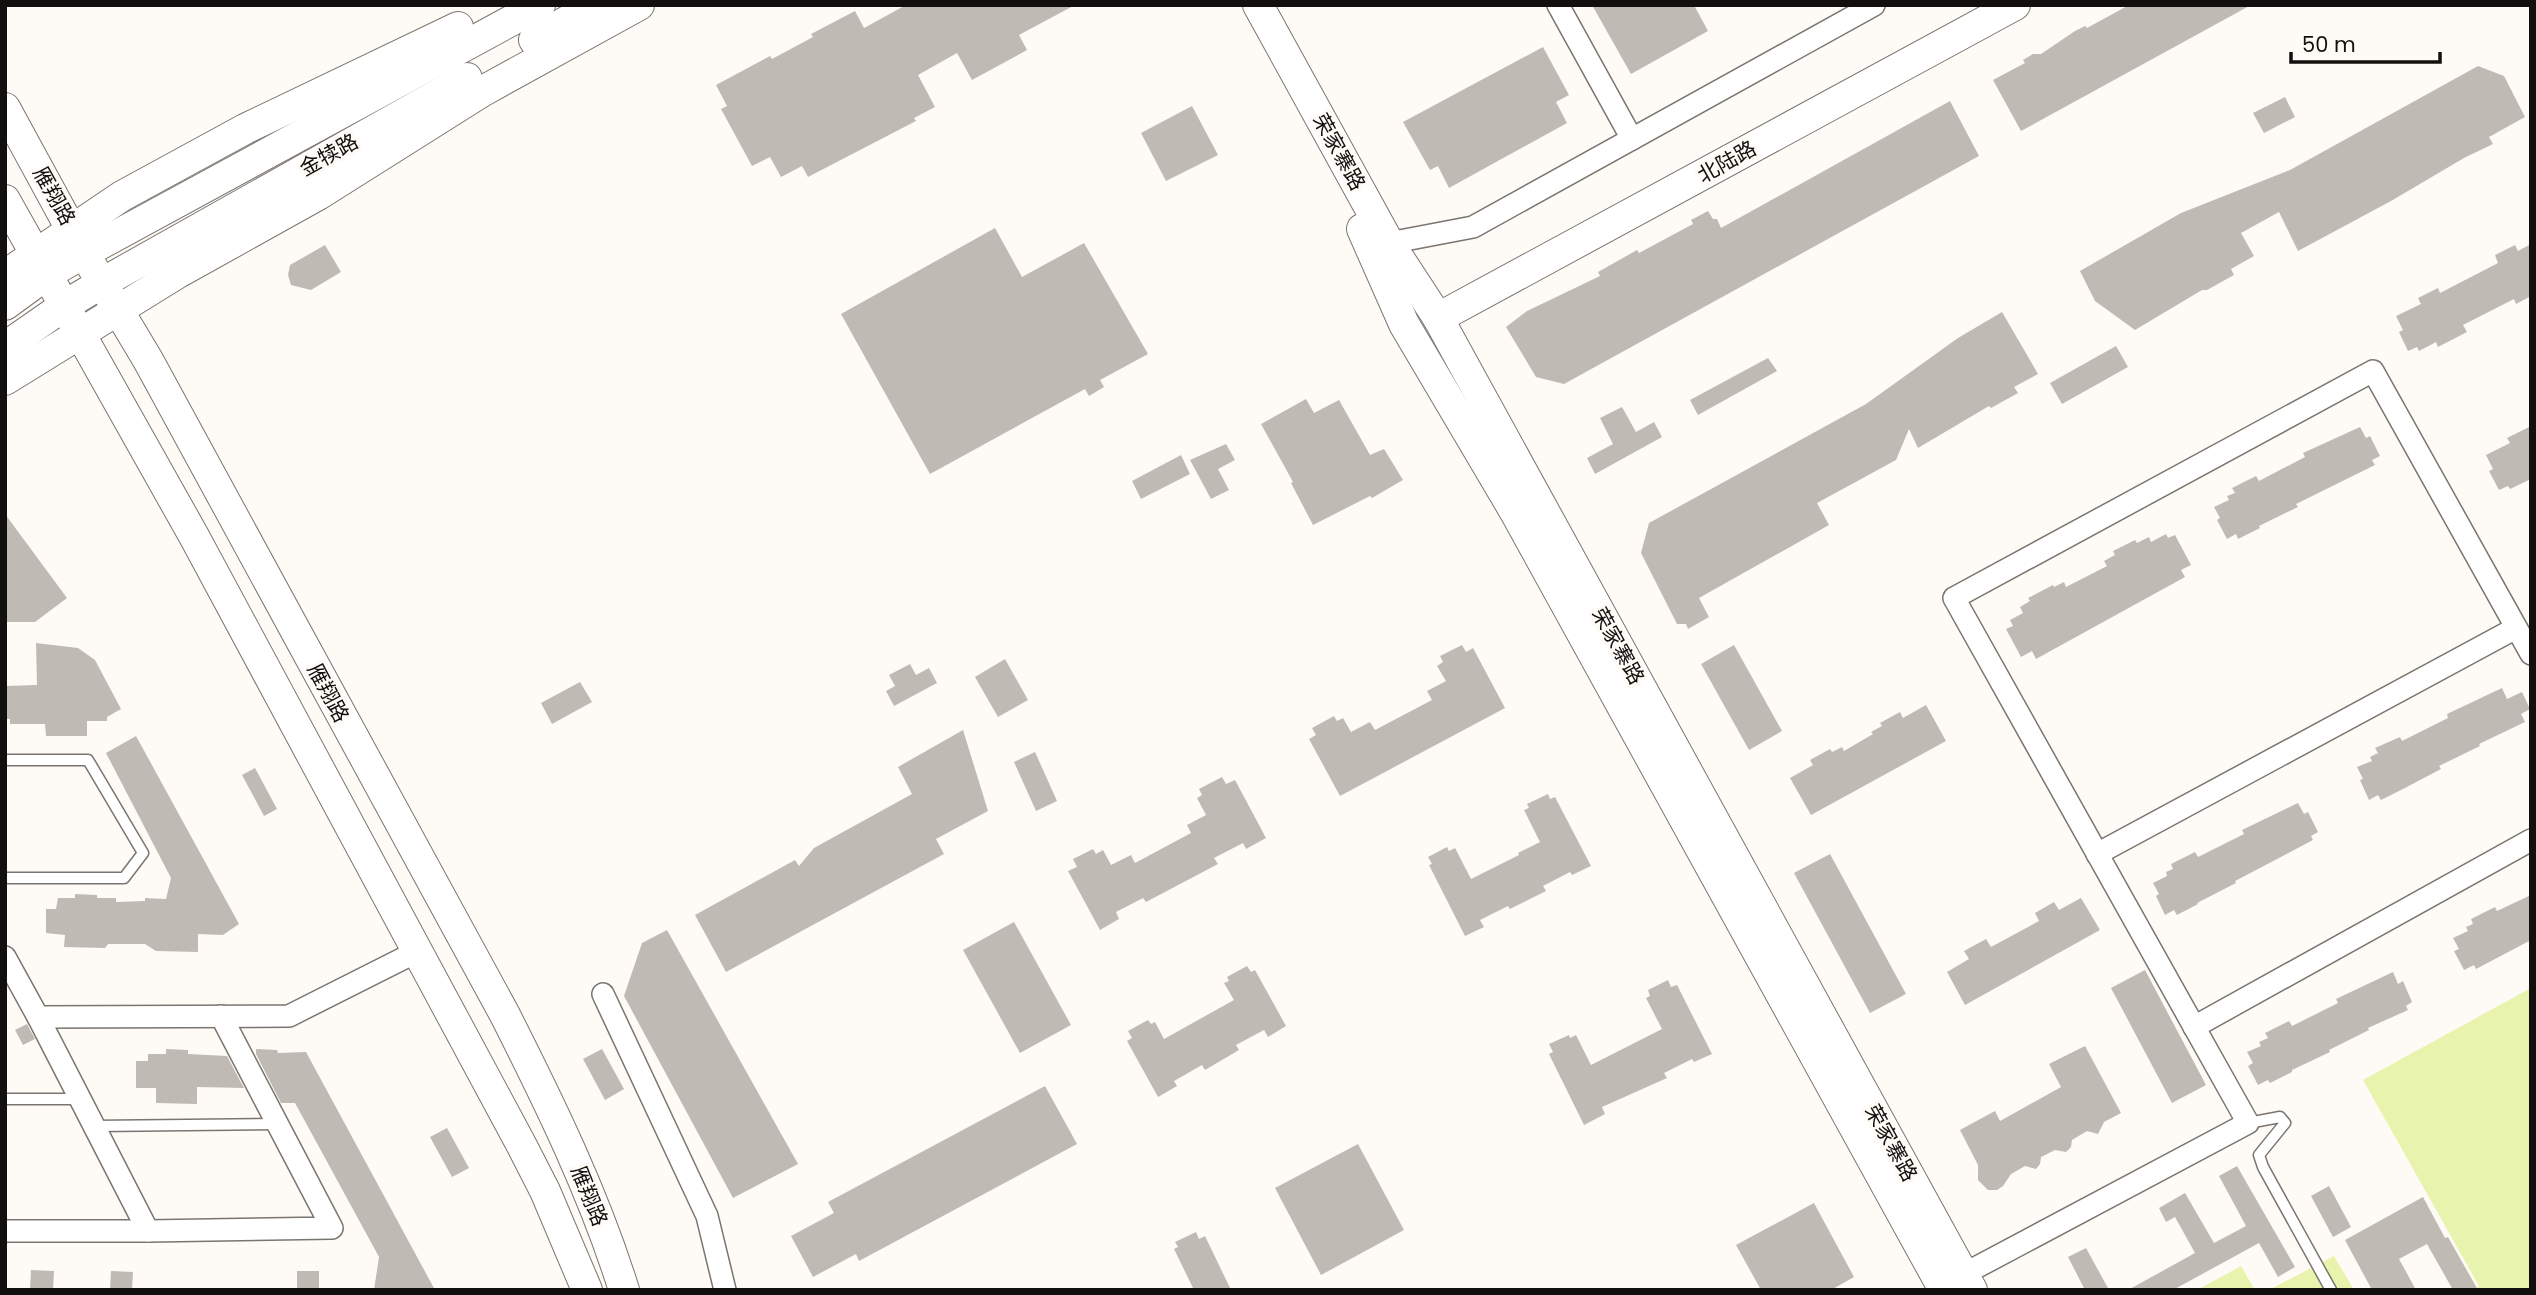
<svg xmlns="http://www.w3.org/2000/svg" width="2536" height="1295" font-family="Poppins,'Noto Sans SC',sans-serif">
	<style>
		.green { fill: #e8f4ae }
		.building { fill: #c0bab4 }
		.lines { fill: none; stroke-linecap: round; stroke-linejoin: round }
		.lane-casing { stroke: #7a756f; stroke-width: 13 }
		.street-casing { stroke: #7a756f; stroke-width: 24 }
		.secondary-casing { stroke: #7a756f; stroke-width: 32 }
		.lane { stroke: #fff; stroke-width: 10 }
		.street { stroke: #fff; stroke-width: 21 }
		.secondary { stroke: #fff; stroke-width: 30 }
		.labels { text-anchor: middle; stroke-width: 7; stroke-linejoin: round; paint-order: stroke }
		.street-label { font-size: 21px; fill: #12100e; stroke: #fefaf6 }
	</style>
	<rect width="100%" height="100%" fill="#fefaf6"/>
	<g class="green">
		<polygon points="2531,988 2531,1290 2474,1290 2479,1286 2363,1080"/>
		<polygon points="2334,1256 2354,1290 2269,1290"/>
		<polygon points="2241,1266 2255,1290 2197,1290"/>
	</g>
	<g class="building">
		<polygon points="906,5 1075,5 1019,35 1027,50 972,80 957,53 918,75 935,107 914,118 916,121 808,177 802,166 781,177 770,157 752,166 721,109 727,106 716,85 770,56 772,59 813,37 811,34 855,11 864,28"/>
		<polygon points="1592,5 1694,5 1708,31 1631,74"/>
		<polygon points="2129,5 2251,5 2021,131 1993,80 2025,63 2023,60 2033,54 2041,54 2075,31 2085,26 2087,28"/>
		<polygon points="1543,47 1569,95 1556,102 1567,123 1449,188 1438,166 1430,170 1403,122"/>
		<polygon points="2478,66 2504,76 2525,117 2489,137 2493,144 2464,158 2391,201 2298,251 2279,212 2241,233 2254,256 2231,269 2234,275 2207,290 2202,290 2135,330 2095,301 2080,271 2181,213 2290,170"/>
		<polygon points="2285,97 2295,117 2264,133 2253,113"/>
		<polygon points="1950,101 1979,156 1564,384 1536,377 1506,327 1527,311 1600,276 1598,272 1637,250 1639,253 1693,224 1691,220 1708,211 1713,219 1717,219 1721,228"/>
		<polygon points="1192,106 1218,155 1166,181 1141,133"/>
		<polygon points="995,228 1022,277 1084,243 1148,354 1100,380 1104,387 1089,396 1085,389 930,474 841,314"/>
		<polygon points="2531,244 2531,296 2516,304 2514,299 2463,325 2467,332 2438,347 2436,342 2419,351 2417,347 2408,351 2399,332 2403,330 2396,316 2421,304 2418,298 2438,288 2440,293 2498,263 2495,255 2515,245 2518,251"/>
		<polygon points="325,245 341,272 311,290 291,285 288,275 290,265"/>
		<polygon points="2002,312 2038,374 2014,387 2018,393 1991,408 1989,406 1918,448 1909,429 1896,460 1817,503 1829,525 1699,598 1709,617 1688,629 1686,624 1677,624 1641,553 1649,523 1866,404 1958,338"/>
		<polygon points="2116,346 2128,367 2062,404 2050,383"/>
		<polygon points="1768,358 1777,371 1698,415 1690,400"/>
		<polygon points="1306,399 1314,413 1339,400 1370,455 1384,449 1403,480 1372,498 1370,496 1313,525 1291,483 1293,482 1261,424"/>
		<polygon points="1622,407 1636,432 1654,422 1662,437 1595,474 1587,458 1613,444 1600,418"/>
		<polygon points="2531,426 2531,479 2510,489 2508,486 2499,490 2489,471 2493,469 2486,455 2510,443 2507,438"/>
		<polygon points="2360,427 2366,438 2370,436 2380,456 2372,460 2375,465 2296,504 2298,507 2259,526 2260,528 2238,539 2236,534 2227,539 2217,520 2220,518 2214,507 2229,500 2227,496 2235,493 2232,488 2256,476 2259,481 2305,457 2303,453"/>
		<polygon points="1226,444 1235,460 1218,469 1229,490 1211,499 1190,460"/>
		<polygon points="1181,455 1190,474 1141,499 1132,481"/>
		<polygon points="5,514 67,598 35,622 5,622"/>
		<polygon points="2166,534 2168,538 2175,535 2191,565 2181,570 2185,577 2036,659 2032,651 2021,657 2006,629 2013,626 2010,620 2023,613 2020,607 2030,601 2028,598 2053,585 2054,587 2064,582 2066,587 2107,566 2104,561 2115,555 2113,551 2135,540 2137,543 2149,537 2151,542"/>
		<polygon points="36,643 78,648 95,660 121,709 107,717 107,721 87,721 87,736 46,736 45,724 10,724 10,719 5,719 5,686 37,685"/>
		<polygon points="1462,645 1466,652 1473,648 1505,708 1340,796 1309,739 1316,735 1312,728 1334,716 1337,721 1343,718 1351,732 1370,722 1375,730 1432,700 1427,691 1446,681 1437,666 1443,662 1440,656"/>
		<polygon points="1734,645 1782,731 1749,750 1701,664"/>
		<polygon points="1005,659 1028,700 998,717 975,677"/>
		<polygon points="910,664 916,675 929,668 937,683 894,706 886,691 895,686 889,675"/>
		<polygon points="580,682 592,702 552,724 541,703"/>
		<polygon points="2502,688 2507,699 2522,692 2530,709 2521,714 2525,722 2479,744 2480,746 2439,766 2441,769 2403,789 2381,800 2378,795 2369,800 2360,780 2363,779 2357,767 2372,761 2370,757 2378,753 2375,748 2400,737 2402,741 2448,718 2447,714"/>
		<polygon points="1926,705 1946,741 1811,815 1790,778 1813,765 1810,760 1830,749 1832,752 1842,747 1844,751 1873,734 1871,732 1882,726 1880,723 1900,712 1903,718"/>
		<polygon points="963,730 988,811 936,839 944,854 726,972 695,915 795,860 799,866 814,848 912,794 898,767"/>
		<polygon points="136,736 239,924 223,935 198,934 198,952 156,951 145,944 108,944 105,948 64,947 65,935 46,933 46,909 56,909 58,898 75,898 75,894 97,895 97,898 116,898 116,902 145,901 145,898 166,899 171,878 106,753"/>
		<polygon points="1035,752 1057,801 1036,811 1014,762"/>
		<polygon points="255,768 277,809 264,816 242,775"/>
		<polygon points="1222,777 1226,784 1235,780 1266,838 1246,849 1243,843 1214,858 1218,864 1146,902 1143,898 1116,912 1119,919 1100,930 1068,871 1077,867 1073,859 1093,849 1096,854 1103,850 1111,865 1131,855 1135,863 1191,833 1187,825 1206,815 1197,798 1202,795 1199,789"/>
		<polygon points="1548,794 1550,799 1555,797 1591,866 1572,875 1570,872 1543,886 1546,891 1510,909 1508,906 1480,920 1484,927 1465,936 1429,865 1432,864 1428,857 1447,847 1449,851 1455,848 1471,879 1519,855 1518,853 1540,842 1524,810 1529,808 1527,804"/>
		<polygon points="2298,803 2304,814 2308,812 2318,832 2311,836 2313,840 2235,881 2236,883 2197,903 2198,904 2177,915 2174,910 2165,915 2156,896 2159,894 2153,883 2167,876 2166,872 2173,869 2171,864 2195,852 2198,857 2244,834 2242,830"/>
		<polygon points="1830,854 1906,994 1870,1013 1794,873"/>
		<polygon points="2531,895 2531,940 2476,969 2474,965 2464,970 2454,951 2459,949 2453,938 2468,931 2466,927 2473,924 2471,919 2495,907 2497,911"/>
		<polygon points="2081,898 2100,930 1965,1005 1947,972 1969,959 1964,951 1986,939 1991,947 2039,921 2035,913 2054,902 2059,910"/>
		<polygon points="1014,922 1071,1025 1020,1053 963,950"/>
		<polygon points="667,930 798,1164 733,1198 624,996 642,943"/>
		<polygon points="1247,966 1251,972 1255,970 1286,1026 1268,1037 1264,1030 1236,1045 1239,1050 1205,1070 1202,1065 1174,1081 1177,1086 1158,1097 1127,1041 1132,1038 1128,1031 1148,1020 1151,1024 1155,1022 1164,1039 1234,1000 1224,983 1229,981 1227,977"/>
		<polygon points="2145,970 2206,1085 2172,1103 2111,988"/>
		<polygon points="2393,972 2398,984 2403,981 2412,1002 2406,1006 2408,1010 2368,1028 2369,1030 2329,1050 2330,1052 2292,1070 2292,1072 2270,1083 2268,1080 2258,1085 2248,1066 2253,1063 2247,1052 2261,1046 2259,1042 2268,1038 2265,1033 2289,1021 2292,1026 2338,1003 2336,999"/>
		<polygon points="1668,980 1671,987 1677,985 1712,1054 1694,1062 1692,1059 1664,1073 1667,1078 1602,1107 1605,1114 1584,1125 1549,1054 1553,1052 1549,1044 1569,1035 1570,1038 1576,1035 1591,1065 1662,1029 1646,998 1650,996 1648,990"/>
		<polygon points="27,1024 35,1039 23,1045 15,1030"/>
		<polygon points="2085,1046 2121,1113 2104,1122 2098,1134 2087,1131 2072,1140 2071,1147 2066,1152 2055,1150 2041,1157 2040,1164 2036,1169 2025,1166 2011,1174 2003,1186 1997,1190 1988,1190 1978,1180 1978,1165 1960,1130 1995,1111 2000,1121 2061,1087 2049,1064"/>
		<polygon points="166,1049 188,1050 188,1054 227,1056 244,1088 197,1087 197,1104 156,1103 156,1088 136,1088 136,1061 148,1061 148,1054 166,1054"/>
		<polygon points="256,1049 277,1050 278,1053 306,1052 435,1290 374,1290 379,1257 295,1103 281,1103 256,1054"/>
		<polygon points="602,1049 624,1089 605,1100 583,1059"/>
		<polygon points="1045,1086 1077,1144 859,1261 856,1254 813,1277 791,1236 834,1213 828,1202"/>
		<polygon points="447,1128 469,1168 452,1177 430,1137"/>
		<polygon points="1358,1144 1404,1230 1321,1275 1275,1188"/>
		<polygon points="2237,1166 2295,1267 2278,1277 2259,1243 2173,1290 2128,1290 2195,1253 2175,1217 2166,1222 2159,1208 2185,1193 2214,1243 2246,1226 2219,1176"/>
		<polygon points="2329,1186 2351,1227 2333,1237 2311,1196"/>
		<polygon points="2423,1197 2445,1238 2448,1237 2478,1290 2453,1290 2427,1244 2399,1259 2416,1290 2372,1290 2345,1240"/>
		<polygon points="1814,1203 1854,1277 1831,1290 1761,1290 1736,1245"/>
		<polygon points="1196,1232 1199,1239 1205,1236 1231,1290 1194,1290 1174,1249 1178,1247 1175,1242"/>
		<polygon points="2086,1248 2109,1290 2085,1290 2068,1257"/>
		<polygon points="31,1270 54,1271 53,1290 30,1290"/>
		<polygon points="111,1271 133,1272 132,1290 110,1290"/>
		<rect x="297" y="1271" width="22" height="19"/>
	</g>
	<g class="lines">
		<defs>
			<g id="lane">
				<polyline points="5,760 88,760 143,853 124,878 5,878"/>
				<polyline points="5,1099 81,1099"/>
				<polyline points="2248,1123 2280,1117 2285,1123 2259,1155 2263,1167 2331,1290"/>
				<polyline points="95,1126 278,1124"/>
			</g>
			<g id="street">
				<polyline points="1558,5 1632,139"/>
				<polyline points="1389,243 1473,227 1874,5"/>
				<polyline points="2097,854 2516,628"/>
				<polyline points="5,957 38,1017 289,1016 416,952"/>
				<polyline points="603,994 707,1216 725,1290"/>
				<polyline points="38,1017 148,1231 332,1228 221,1016"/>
				<polyline points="2194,1027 2531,840"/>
				<polyline points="5,1231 148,1231"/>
				<polyline points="1964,1274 2248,1123 1954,598 2373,371 2531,654"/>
			</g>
			<g id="secondary">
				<polyline points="1258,5 1389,243 1438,318 1972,1290"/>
				<polyline points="534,40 595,5"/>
				<path d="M5,108l79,145 64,107 357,655c45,89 89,179 119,275"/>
				<polyline points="5,200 195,538 522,1146 545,1191 587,1290"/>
				<polyline points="1362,229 1404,324 1515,512 1944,1290"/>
				<polyline points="5,275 122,196 245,129 458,27"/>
				<polyline points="5,305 46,275 84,253 540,5"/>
				<polyline points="1438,318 2015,5"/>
				<polyline points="5,347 64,306 102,283 467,78"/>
				<polyline points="5,380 178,273 318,195 483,91 639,5"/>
			</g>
		</defs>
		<use href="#lane" class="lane-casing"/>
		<use href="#street" class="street-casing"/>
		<use href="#secondary" class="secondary-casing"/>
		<use href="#lane" class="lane"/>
		<use href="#street" class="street"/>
		<use href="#secondary" class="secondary"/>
	</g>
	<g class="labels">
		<g class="street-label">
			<text transform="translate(1339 152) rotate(61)" y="7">荣家寨路</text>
			<text transform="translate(329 155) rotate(-29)" y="7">金犊路</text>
			<text transform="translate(1727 162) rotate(-29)" y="7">北陆路</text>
			<text transform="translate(54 196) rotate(61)" y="7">雁翔路</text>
			<text transform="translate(1618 646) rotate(61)" y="7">荣家寨路</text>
			<text transform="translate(328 693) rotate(62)" y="7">雁翔路</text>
			<text transform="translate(1891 1143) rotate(61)" y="7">荣家寨路</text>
			<text transform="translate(589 1196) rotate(68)" y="7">雁翔路</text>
		</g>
	</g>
	<rect width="2536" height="1295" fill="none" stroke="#12100e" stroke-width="14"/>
	<path d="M2291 52v10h149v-10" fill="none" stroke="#12100e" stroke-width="3.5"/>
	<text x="2302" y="52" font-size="21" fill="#12100e" stroke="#fefaf6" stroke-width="5" paint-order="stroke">50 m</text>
</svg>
